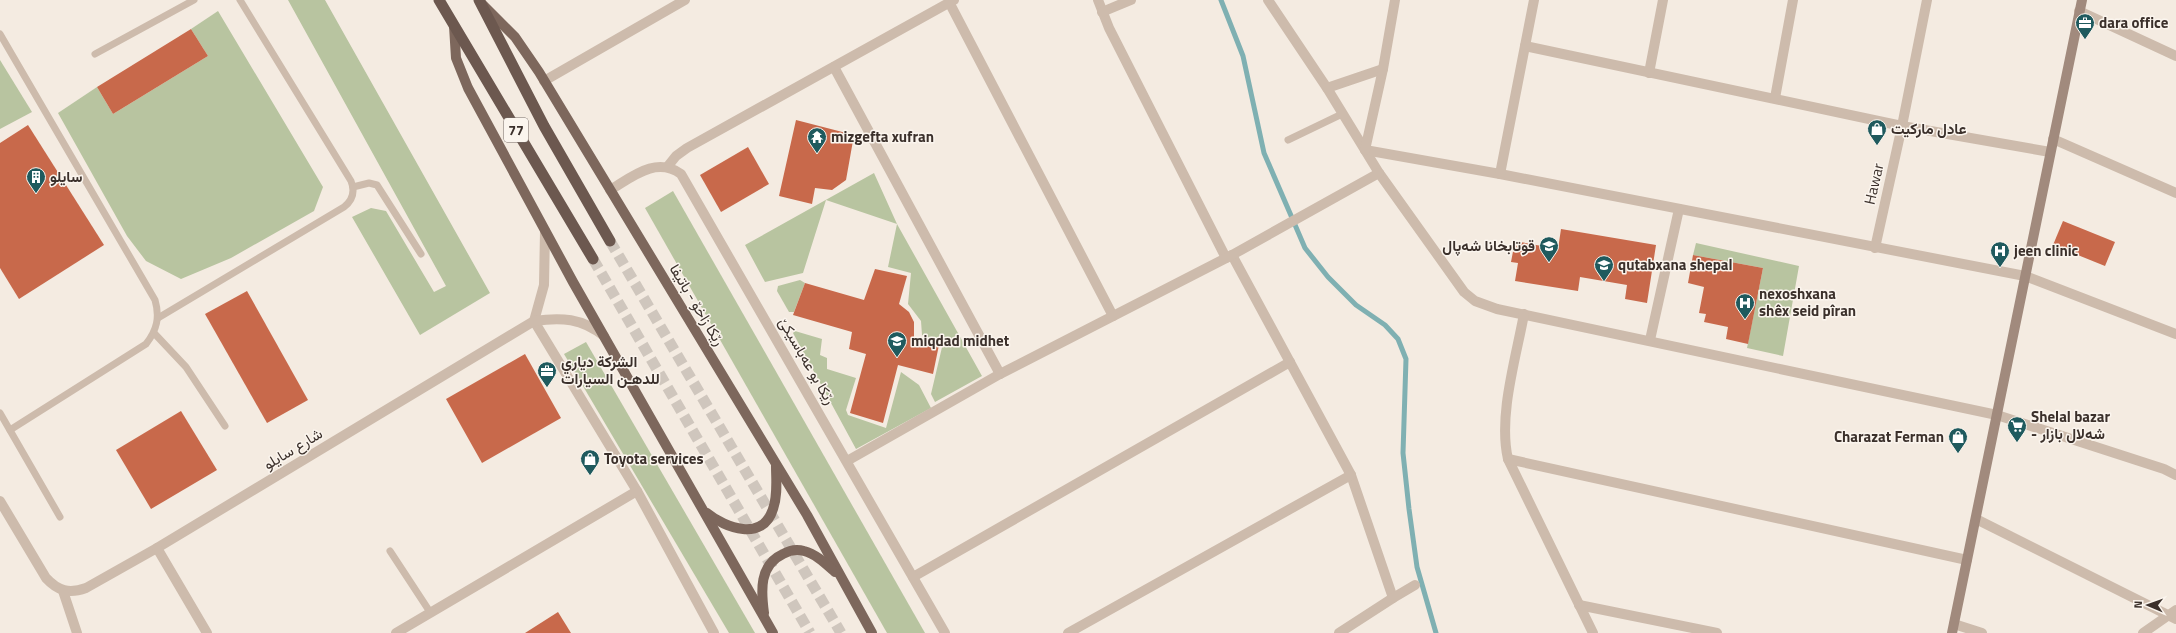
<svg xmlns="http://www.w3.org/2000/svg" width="2176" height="633" font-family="'Titillium Web',Vazirmatn,sans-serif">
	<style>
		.green { fill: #b8c4a0 }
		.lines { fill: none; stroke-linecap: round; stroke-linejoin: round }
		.stream { stroke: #7fb0b2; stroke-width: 5 }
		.building { fill: #c8694b }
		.trunk-tunnel { stroke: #cfc6bd; stroke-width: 11; stroke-dasharray: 11 5.5; stroke-linecap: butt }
		.service { stroke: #cdbbac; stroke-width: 7 }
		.minor { stroke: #cdbbac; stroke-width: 10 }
		.tertiary { stroke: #cdbbac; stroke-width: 10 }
		.secondary { stroke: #a18a7d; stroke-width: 10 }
		.primary { stroke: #7d675c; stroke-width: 10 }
		.trunk { stroke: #6c584f; stroke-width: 11 }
		.labels { text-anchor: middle; stroke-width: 3; stroke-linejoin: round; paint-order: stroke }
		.shield { fill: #fbf5ee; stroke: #756b66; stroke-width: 1 }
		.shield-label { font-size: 14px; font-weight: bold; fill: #3b302b }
		.poi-label { font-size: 15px; font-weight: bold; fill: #3b302b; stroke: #fbf5ee; text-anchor: start }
		.street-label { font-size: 15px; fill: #3b302b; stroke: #fbf5ee }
	</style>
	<rect width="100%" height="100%" fill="#f4ebe1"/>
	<g class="green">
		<polygon points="288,0 325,0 490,293 420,335 352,217 371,208 386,211 434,292 446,286"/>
		<polygon points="218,11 323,187 314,211 231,258 181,279 146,261 127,236 58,113 97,87 113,114 208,56 191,29"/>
		<polygon points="0,60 32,112 0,129"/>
		<polygon points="874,173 897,224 982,376 935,402 931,394 943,343 922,335 921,321 908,304 911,273 888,267 897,224 826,200 803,273 765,282 745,245"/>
		<polygon points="673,191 925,633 887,633 645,208"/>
		<polygon points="1696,243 1799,266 1783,356 1747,348 1763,268 1693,255"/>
		<polygon points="800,280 805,283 794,312 789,312 777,291 778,286"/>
		<polygon points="795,331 822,339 820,355 827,358 827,369 856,378 846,410 848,415 886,428 901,372 919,385 931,408 856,449 793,333"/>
		<polygon points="586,342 755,633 729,633 564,354"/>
	</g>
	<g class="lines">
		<polyline class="stream" points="1221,0 1243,56 1264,153 1305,248 1328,277 1356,305 1385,325 1398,339 1406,359 1403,453 1409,509 1417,567 1436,633"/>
	</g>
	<g class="building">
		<polygon points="191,29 208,56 113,114 97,87"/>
		<polygon points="796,120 854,135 846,180 832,190 815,188 812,204 779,196"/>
		<polygon points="28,125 104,245 19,299 0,268 0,143"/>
		<polygon points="748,147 769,184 721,212 700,175"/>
		<polygon points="2063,221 2115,242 2105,266 2053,245"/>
		<polygon points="1561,229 1656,245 1647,303 1625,299 1627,285 1580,277 1578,291 1515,281 1518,263 1511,262 1515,241 1558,249"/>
		<polygon points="1693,255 1763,268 1748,344 1726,339 1728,327 1704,322 1706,314 1699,313 1704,287 1688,283"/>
		<polygon points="875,269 907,276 899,304 909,312 914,322 914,337 939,345 933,374 898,365 883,423 850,413 866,354 849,349 852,332 793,315 805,283 864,300"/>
		<polygon points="247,291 308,400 267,423 205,314"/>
		<polygon points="525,354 561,418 482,463 446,399"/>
		<polygon points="181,411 217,470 151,509 116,450"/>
		<polygon points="558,612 571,633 525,633"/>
	</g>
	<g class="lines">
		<g class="trunk-tunnel">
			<polyline points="610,241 841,633"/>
			<polyline points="593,259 810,633"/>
		</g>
		<g class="service">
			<path d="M0,34l155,266c5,17 2,30 -9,44l-136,86"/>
			<polyline points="95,54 194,0"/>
			<polyline points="1288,140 1342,114"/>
			<polyline points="353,187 369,183 377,185 421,254"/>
			<path d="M158,318l186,-111c9,-7 11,-16 7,-26l-111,-181"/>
			<polyline points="154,333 186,367 225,426"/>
			<polyline points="0,413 60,517"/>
			<polyline points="390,551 430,612"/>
		</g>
		<g class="minor">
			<polyline points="1098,0 1109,28 1226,258"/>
			<polyline points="1268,0 1327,88 1379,173 1464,292 1475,301 1497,309 1997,415 2164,469 2176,475"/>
			<polyline points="949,2 1113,316"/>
			<polyline points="2079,11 2176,56"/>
			<polyline points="1102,12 1131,0"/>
			<polyline points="1525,46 1902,126 2050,152"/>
			<polyline points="834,67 1000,374"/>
			<polyline points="1649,73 1663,0"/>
			<polyline points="544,81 685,0"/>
			<polyline points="1327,88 1383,69"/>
			<polyline points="1775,98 1793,0"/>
			<polyline points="2053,139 2176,193"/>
			<polyline points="1365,150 1500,174 2025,276 2176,334"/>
			<polyline points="1365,150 1383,69 1395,0"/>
			<polyline points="668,166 676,156 687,148 954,0"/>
			<polyline points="1500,174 1534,0"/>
			<polyline points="1875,248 1902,126 1927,0"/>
			<polyline points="1232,255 1351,475 1393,598"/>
			<path d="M1524,314c-8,44 -26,102 -16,145l85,174"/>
			<polyline points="534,321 637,491 714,633"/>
			<polyline points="534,321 544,285 545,231"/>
			<polyline points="1650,340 1679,209"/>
			<polyline points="1508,459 1967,560"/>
			<polyline points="847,461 1000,374 1232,255 1379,173"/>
			<path d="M0,501l46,77c12,13 23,16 40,10l71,-40 377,-227c27,-4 48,-3 70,15"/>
			<polyline points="1976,519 2176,619"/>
			<polyline points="157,548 207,633"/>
			<polyline points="913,577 1290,362"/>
			<polyline points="63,591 77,633"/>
			<polyline points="1579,605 1717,633"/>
			<polyline points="1954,624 1982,633"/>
			<polyline points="396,633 637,491"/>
			<polyline points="1068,633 1351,475"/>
			<polyline points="1339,633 1393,598 1415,585"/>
			<polyline points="2143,633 2176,610"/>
		</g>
		<path class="tertiary" d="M610,190c22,-13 46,-34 71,-16l264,459"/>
		<polyline class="secondary" points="1952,633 2082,0"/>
		<g class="primary">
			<polyline points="482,4 515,37 539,72 807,515 872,633"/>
			<polyline points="454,26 456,58 468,88 573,282 773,633"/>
			<path d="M707,513c18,15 56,29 66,-4 5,-14 3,-29 3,-43"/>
			<path d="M764,613c-3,-22 -5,-48 19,-59 7,-4 14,-5 21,-3 12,3 22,13 31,21"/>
		</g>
		<g class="trunk">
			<polyline points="439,0 593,259"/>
			<polyline points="479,0 544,126 610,241"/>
		</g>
	</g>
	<defs>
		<symbol id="office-pin" viewBox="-11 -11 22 30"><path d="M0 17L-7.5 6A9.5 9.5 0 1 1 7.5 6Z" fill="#1f5a5e" stroke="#fbf5ee"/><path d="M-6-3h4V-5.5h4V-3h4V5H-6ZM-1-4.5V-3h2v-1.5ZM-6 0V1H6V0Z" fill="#fff"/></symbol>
		<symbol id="shop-pin" viewBox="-11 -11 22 30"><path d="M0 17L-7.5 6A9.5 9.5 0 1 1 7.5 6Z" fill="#1f5a5e" stroke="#fbf5ee"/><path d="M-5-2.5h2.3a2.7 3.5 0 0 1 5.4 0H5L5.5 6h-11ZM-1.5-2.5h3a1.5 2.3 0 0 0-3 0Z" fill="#fff"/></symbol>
		<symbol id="temple-pin" viewBox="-11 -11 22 30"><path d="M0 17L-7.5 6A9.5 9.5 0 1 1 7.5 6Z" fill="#1f5a5e" stroke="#fbf5ee"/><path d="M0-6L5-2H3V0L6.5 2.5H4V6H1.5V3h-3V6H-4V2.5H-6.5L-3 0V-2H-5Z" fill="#fff"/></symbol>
		<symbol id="building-pin" viewBox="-11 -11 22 30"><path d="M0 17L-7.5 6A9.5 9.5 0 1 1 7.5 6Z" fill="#1f5a5e" stroke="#fbf5ee"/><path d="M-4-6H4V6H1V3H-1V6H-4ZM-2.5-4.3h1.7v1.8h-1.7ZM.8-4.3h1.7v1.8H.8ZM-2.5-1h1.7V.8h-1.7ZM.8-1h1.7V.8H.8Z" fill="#fff"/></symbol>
		<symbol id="school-pin" viewBox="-11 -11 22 30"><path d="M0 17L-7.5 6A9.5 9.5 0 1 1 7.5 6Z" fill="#1f5a5e" stroke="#fbf5ee"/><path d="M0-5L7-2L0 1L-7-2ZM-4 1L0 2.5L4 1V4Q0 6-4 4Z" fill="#fff"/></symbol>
		<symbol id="hospital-pin" viewBox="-11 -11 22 30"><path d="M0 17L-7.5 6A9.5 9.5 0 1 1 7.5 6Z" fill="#1f5a5e" stroke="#fbf5ee"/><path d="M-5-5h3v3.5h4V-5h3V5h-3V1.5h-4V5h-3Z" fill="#fff"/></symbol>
		<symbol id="supermarket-pin" viewBox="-11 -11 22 30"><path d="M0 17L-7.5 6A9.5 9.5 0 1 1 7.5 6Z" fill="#1f5a5e" stroke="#fbf5ee"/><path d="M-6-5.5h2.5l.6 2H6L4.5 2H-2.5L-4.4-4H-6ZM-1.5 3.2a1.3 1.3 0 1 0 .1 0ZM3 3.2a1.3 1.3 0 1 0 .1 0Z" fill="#fff"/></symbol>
	</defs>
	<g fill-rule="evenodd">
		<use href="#office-pin" x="2074" y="12" width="22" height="30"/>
		<use href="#shop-pin" x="1866" y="118" width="22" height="30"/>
		<use href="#temple-pin" x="806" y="126" width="22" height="30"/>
		<use href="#building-pin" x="25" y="166" width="22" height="30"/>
		<use href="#school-pin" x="1538" y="235" width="22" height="30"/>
		<use href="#hospital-pin" x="1989" y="240" width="22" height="30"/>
		<use href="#school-pin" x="1593" y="254" width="22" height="30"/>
		<use href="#hospital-pin" x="1734" y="292" width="22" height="30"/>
		<use href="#school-pin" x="886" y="330" width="22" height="30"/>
		<use href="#office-pin" x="536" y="360" width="22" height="30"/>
		<use href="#supermarket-pin" x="2006" y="415" width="22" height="30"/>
		<use href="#shop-pin" x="1947" y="426" width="22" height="30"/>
		<use href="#shop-pin" x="579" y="448" width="22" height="30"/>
	</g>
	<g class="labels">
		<rect class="shield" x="504" y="118" width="24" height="24" rx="3"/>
		<g class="shield-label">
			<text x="516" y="135">77</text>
		</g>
		<g class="poi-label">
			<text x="2099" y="28">dara office</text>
			<text x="1891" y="134">عادل ماركيت</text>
			<text x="831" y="142">mizgefta xufran</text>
			<text x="50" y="182">سايلو</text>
			<text x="1535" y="251" text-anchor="end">قوتابخانا شەپال</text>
			<text x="2014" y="256">jeen clinic</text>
			<text x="1618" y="270">qutabxana shepal</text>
			<text x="1759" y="299">nexoshxana<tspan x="1759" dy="17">shêx seid pîran</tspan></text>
			<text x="911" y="346">miqdad midhet</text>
			<text x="561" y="367">الشركة دياري<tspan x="561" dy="17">للدهـن السيارات</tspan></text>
			<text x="2031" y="422">Shelal bazar<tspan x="2031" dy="17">- شەلال بازار</tspan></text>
			<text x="1944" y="442" text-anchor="end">Charazat Ferman</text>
			<text x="604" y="464">Toyota services</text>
		</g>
		<g class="street-label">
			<text transform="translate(1874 184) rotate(-77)" y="5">Hawar</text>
			<text transform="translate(697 305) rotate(59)" y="5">رێکا زاخۆ - باتیفا</text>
			<text transform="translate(807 361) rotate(60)" y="5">رێكا بو عه‌باسيكێ</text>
			<text transform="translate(293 449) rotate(-31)" y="5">شارع سايلو</text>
		</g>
	</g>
	<g transform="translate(2148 605) rotate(272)" stroke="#fbf5ee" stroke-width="3" paint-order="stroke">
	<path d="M0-3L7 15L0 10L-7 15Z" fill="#3b302b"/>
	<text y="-6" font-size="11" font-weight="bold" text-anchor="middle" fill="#3b302b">N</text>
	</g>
</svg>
